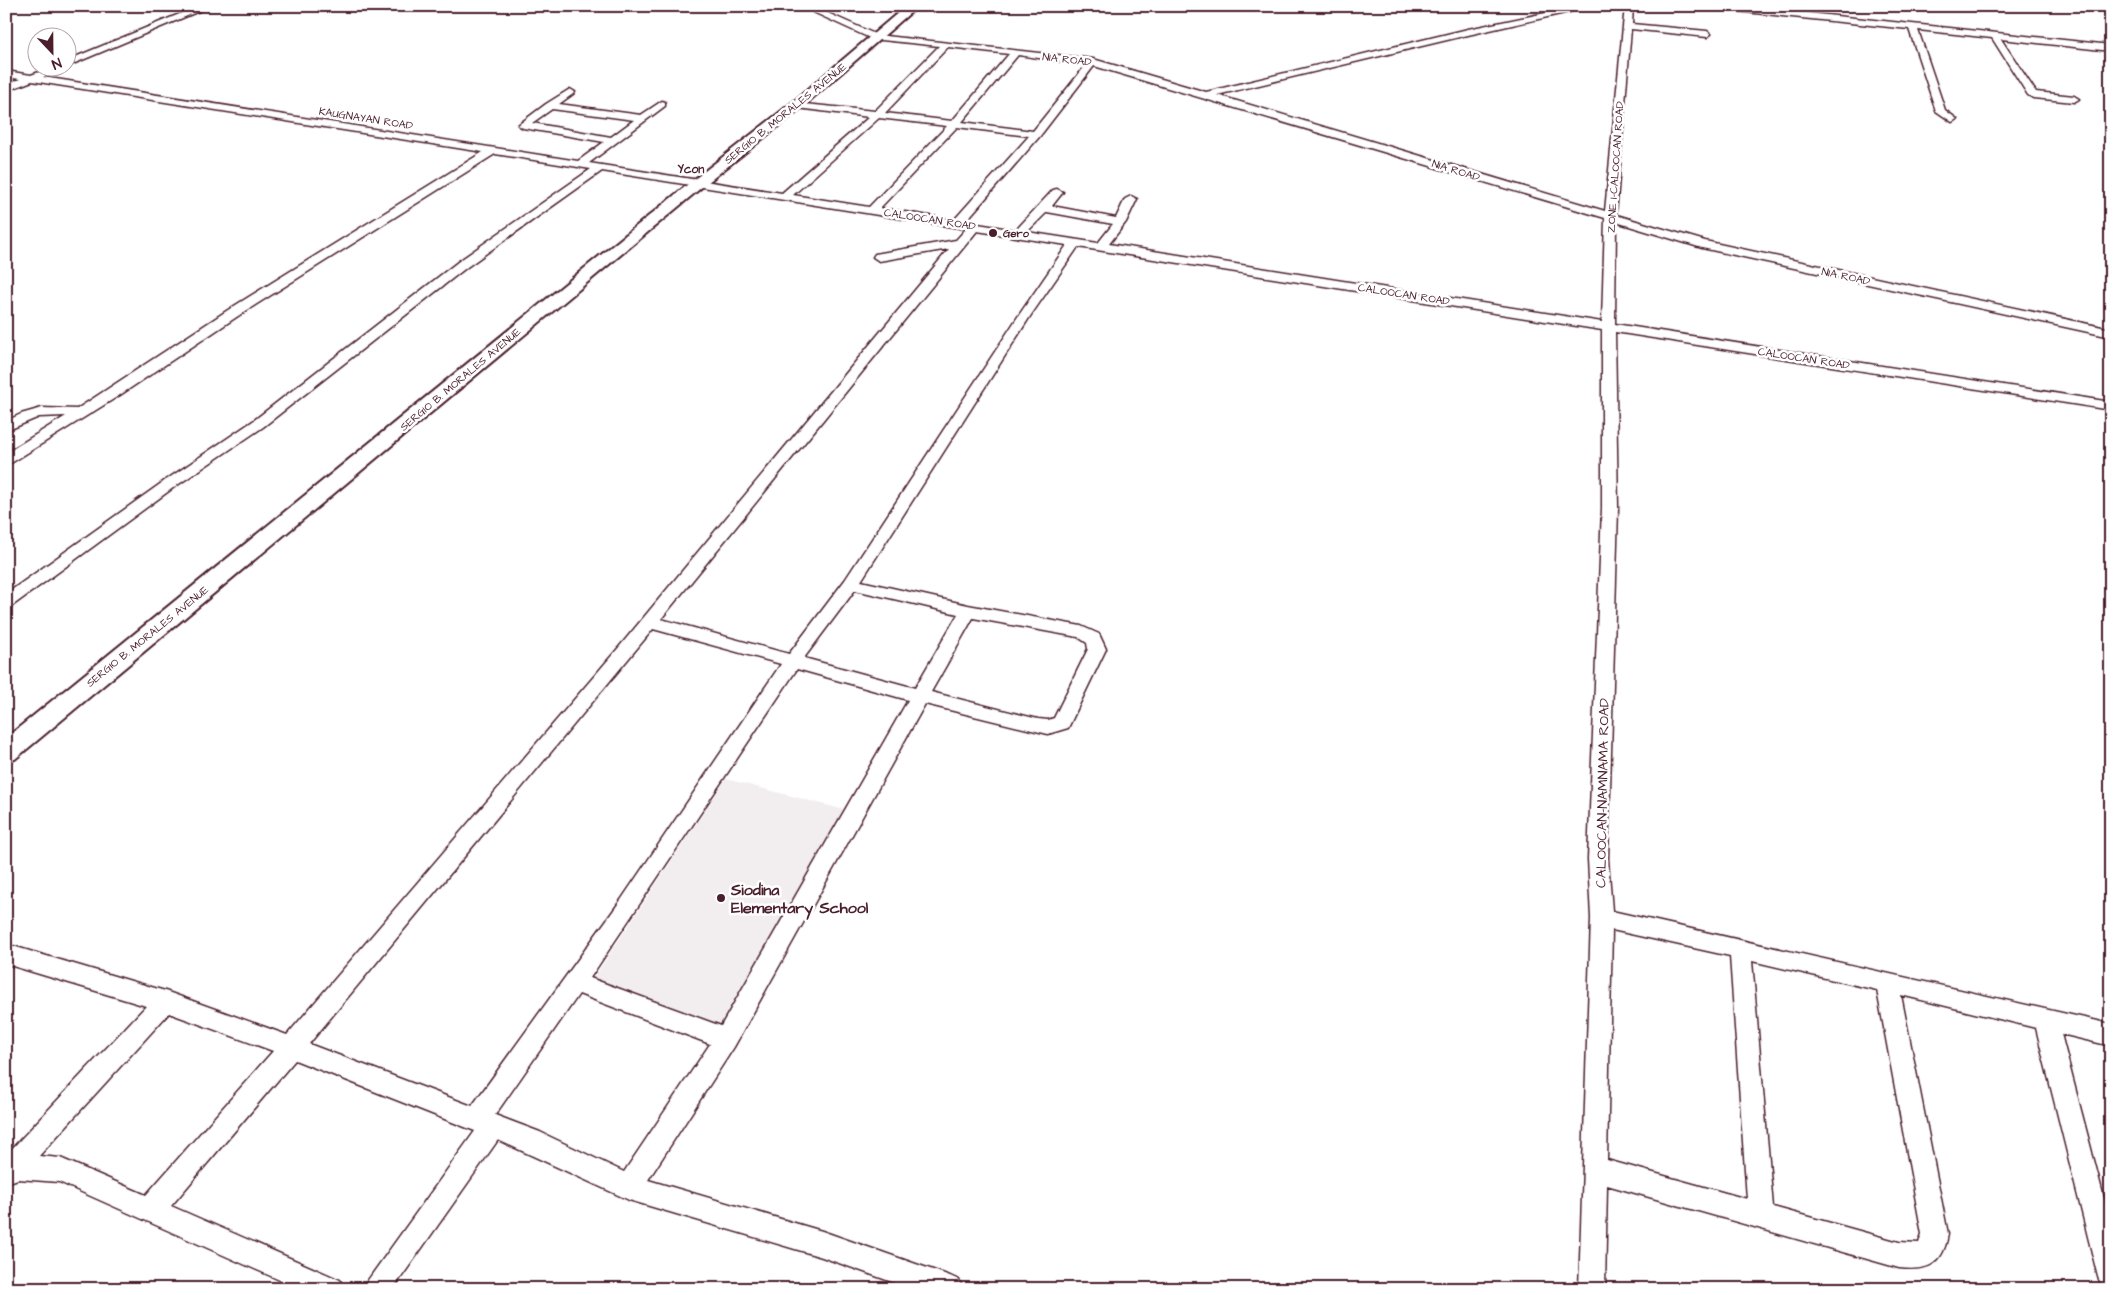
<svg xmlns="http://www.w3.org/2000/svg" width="2117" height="1295" font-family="'Architects Daughter',sans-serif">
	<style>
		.built { fill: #f2eeef }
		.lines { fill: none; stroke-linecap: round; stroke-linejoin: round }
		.stream-far1 { stroke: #91787e; stroke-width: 2.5 }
		.stream { stroke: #91787e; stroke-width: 3 }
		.minor-casing { stroke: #4a1f2b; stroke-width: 3 }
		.major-casing { stroke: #4a1f2b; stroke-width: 4 }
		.minor { fill: #fff; fill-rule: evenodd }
		.major { fill: #fff; fill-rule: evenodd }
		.poi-dot { fill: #4a1f2b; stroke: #fff; stroke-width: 2 }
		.labels { text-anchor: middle; stroke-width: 5; stroke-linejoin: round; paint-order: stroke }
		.far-street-label { font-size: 11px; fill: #4a1f2b; stroke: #fff }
		.far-poi-label { font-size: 11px; font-weight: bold; fill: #4a1f2b; stroke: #fff; text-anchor: start }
		.far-neighbourhood-label { font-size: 12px; font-weight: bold; fill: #4a1f2b; stroke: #fff }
		.street-label { font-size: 14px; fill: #4a1f2b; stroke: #fff }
		.near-poi-label { font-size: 16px; font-weight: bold; fill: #4a1f2b; stroke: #fff; text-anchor: start }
	</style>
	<rect width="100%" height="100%" fill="#fff"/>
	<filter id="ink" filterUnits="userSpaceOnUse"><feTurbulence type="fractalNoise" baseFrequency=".02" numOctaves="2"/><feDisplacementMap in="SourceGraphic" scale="10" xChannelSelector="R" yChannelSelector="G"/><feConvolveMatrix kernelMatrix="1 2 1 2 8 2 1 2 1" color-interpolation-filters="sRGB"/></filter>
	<g filter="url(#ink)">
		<polygon class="built" points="726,779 845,810 720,1034 589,985"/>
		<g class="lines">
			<polyline class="stream-far1" points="1090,59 1135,71"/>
			<g class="stream">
				<polyline points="1620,216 1649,225"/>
				<polyline points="2030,311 2111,329"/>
			</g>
			<defs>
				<g id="minor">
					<polygon points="199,6 211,6 68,66 68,60"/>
					<path d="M800,6h12l65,29 216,24 113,33 262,-63 111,-23h17l-128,29 -251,60 388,116 20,-205h8l-1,18 75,7 4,3 -4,3 -76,-8 -15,186 89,26 406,88v8l-409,-89 -86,-26 -1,102 496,78v8l-496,-78 3,176 -10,351 4,52 499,113v22l-50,-12 50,191v64l-9,-3 -4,-9 -62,-249 -135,-33 47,239c-5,31 -20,37 -49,34l-292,-83 -2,104h-26l12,-371 -3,-59 14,-351v-178l-524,-83 -47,68 -170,266 107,24 113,21 18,8 7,15 -38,79 -20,6 -123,-30 -191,343 -86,133 174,51 128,45 9,4 4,9h-51l-90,-32 -193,-57 -131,-60 -105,149h-29l4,-9 107,-149 -180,-71 -124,146 169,74 4,9h-44l-241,-107 -41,-3 -12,4v-28l140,-149 -140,-42v-20l159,47 122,44 333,-389 329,-397 -70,12 -6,-4 2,-3 81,-14 10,-11 -364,-58 -135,96 -204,160 -90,61 -161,118 -6,2v-14l157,-112 90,-61 206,-160 132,-92 -96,-15 -254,160 -121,81 -109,68 -5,1v-11l60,-37 -27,1 -33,14v-10l15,-7 21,-6 35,1 154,-101 252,-156 -451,-71 -26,10v-6l14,-6 -14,-2v-6l25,4 19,-7h11l-1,2 -17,7 535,84 26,-19 -81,-14 -5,-3 28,-21 24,-15 5,3 -2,2 -14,10 82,11 21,-14 3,1v4l-76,57 193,30 87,-76 -72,-9 -3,-1v-4l81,8 64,-65 -67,-7zM948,47l61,7 -57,67 -67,-8zM1018,55l68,10 -53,66 -71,-9zM1094,66l511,152 -3,104 -493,-78 17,-22 11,-23 -6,-3 -6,3 -9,19 -64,-12 11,-14 -6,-3 -4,1 -37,40 -51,-8 75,-86zM552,109l82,11 -23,17 -79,-14zM879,118l68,8 -78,81 -76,-12zM957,127l72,9 -75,84 -74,-12zM1047,212l66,12 -15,19 -71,-11zM977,231l90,14 -48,70 -174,265 -56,74 -128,-35zM855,590l103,24 -43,74 -111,-30zM973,618l105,19 9,6 1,6 -34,69 -6,2 -10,-1 -107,-27zM653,629l128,35 -160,236 -149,206 -163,-62zM797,669l111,31 -187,326 -131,-48zM1612,930l118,26 17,243 -140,-39zM1752,961l125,29 45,244 -3,9 -20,-1 -126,-35zM579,994l131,50 -86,128 -84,-40 -45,-17zM169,1013l104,38 -127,144 -86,-37 -21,-2z"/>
					<polygon points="1711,6 1741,6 2111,45 2111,51 2001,39 2036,92 2074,96 2079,99 2074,102 2033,98 2028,95 1992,38 1918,30 1945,110 1957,119 1952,122 1936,111 1909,29 1715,9"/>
				</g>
				<polygon id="major" points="906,6 918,6 801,108 702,187 15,759 6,761 6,738 692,181 793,102"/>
			</defs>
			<use href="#minor" class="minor-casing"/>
			<use href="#major" class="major-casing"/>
			<use href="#minor" class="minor"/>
			<use href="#major" class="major"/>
		</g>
	</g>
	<g class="poi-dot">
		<circle cx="993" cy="233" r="5"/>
		<circle cx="721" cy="898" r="5"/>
	</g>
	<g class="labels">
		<g class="far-street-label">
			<text transform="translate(1067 59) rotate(7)" y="4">NIA ROAD</text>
			<text transform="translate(785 113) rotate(-39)" y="4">SERGIO B. MORALES AVENUE</text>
			<text transform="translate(366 118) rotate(9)" y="4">KAUGNAYAN ROAD</text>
			<text transform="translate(1615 167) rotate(-86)" y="4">ZONE I-CALOOCAN ROAD</text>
			<text transform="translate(1456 170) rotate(17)" y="4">NIA ROAD</text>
			<text transform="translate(930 219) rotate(9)" y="4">CALOOCAN ROAD</text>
			<text transform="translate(1846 276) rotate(12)" y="4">NIA ROAD</text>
			<text transform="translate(1404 294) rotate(9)" y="4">CALOOCAN ROAD</text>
			<text transform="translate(1804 358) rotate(9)" y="4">CALOOCAN ROAD</text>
			<text transform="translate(460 379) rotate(-40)" y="4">SERGIO B. MORALES AVENUE</text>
			<text transform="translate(147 636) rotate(-39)" y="4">SERGIO B. MORALES AVENUE</text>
		</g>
		<g class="far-poi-label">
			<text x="1003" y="237">Gero</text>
		</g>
		<g class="far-neighbourhood-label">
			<text x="691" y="173">Ycon</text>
		</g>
		<g class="street-label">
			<text transform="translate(1602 793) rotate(-89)" y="5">CALOOCAN-NAMNAMA ROAD</text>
		</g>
		<g class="near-poi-label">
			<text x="731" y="895">Siodina<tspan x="731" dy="18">Elementary School</tspan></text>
		</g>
	</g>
	<rect width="2117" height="1295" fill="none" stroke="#fff" stroke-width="25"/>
	<rect x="12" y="12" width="2092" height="1270" fill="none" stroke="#4a1f2b" stroke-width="2" filter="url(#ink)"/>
	<g transform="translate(52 52) rotate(158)"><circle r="24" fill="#ffffff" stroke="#b7a5aa"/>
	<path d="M0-4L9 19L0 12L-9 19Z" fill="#4a1f2b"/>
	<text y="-8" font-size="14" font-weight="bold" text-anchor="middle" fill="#4a1f2b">N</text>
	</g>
</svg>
